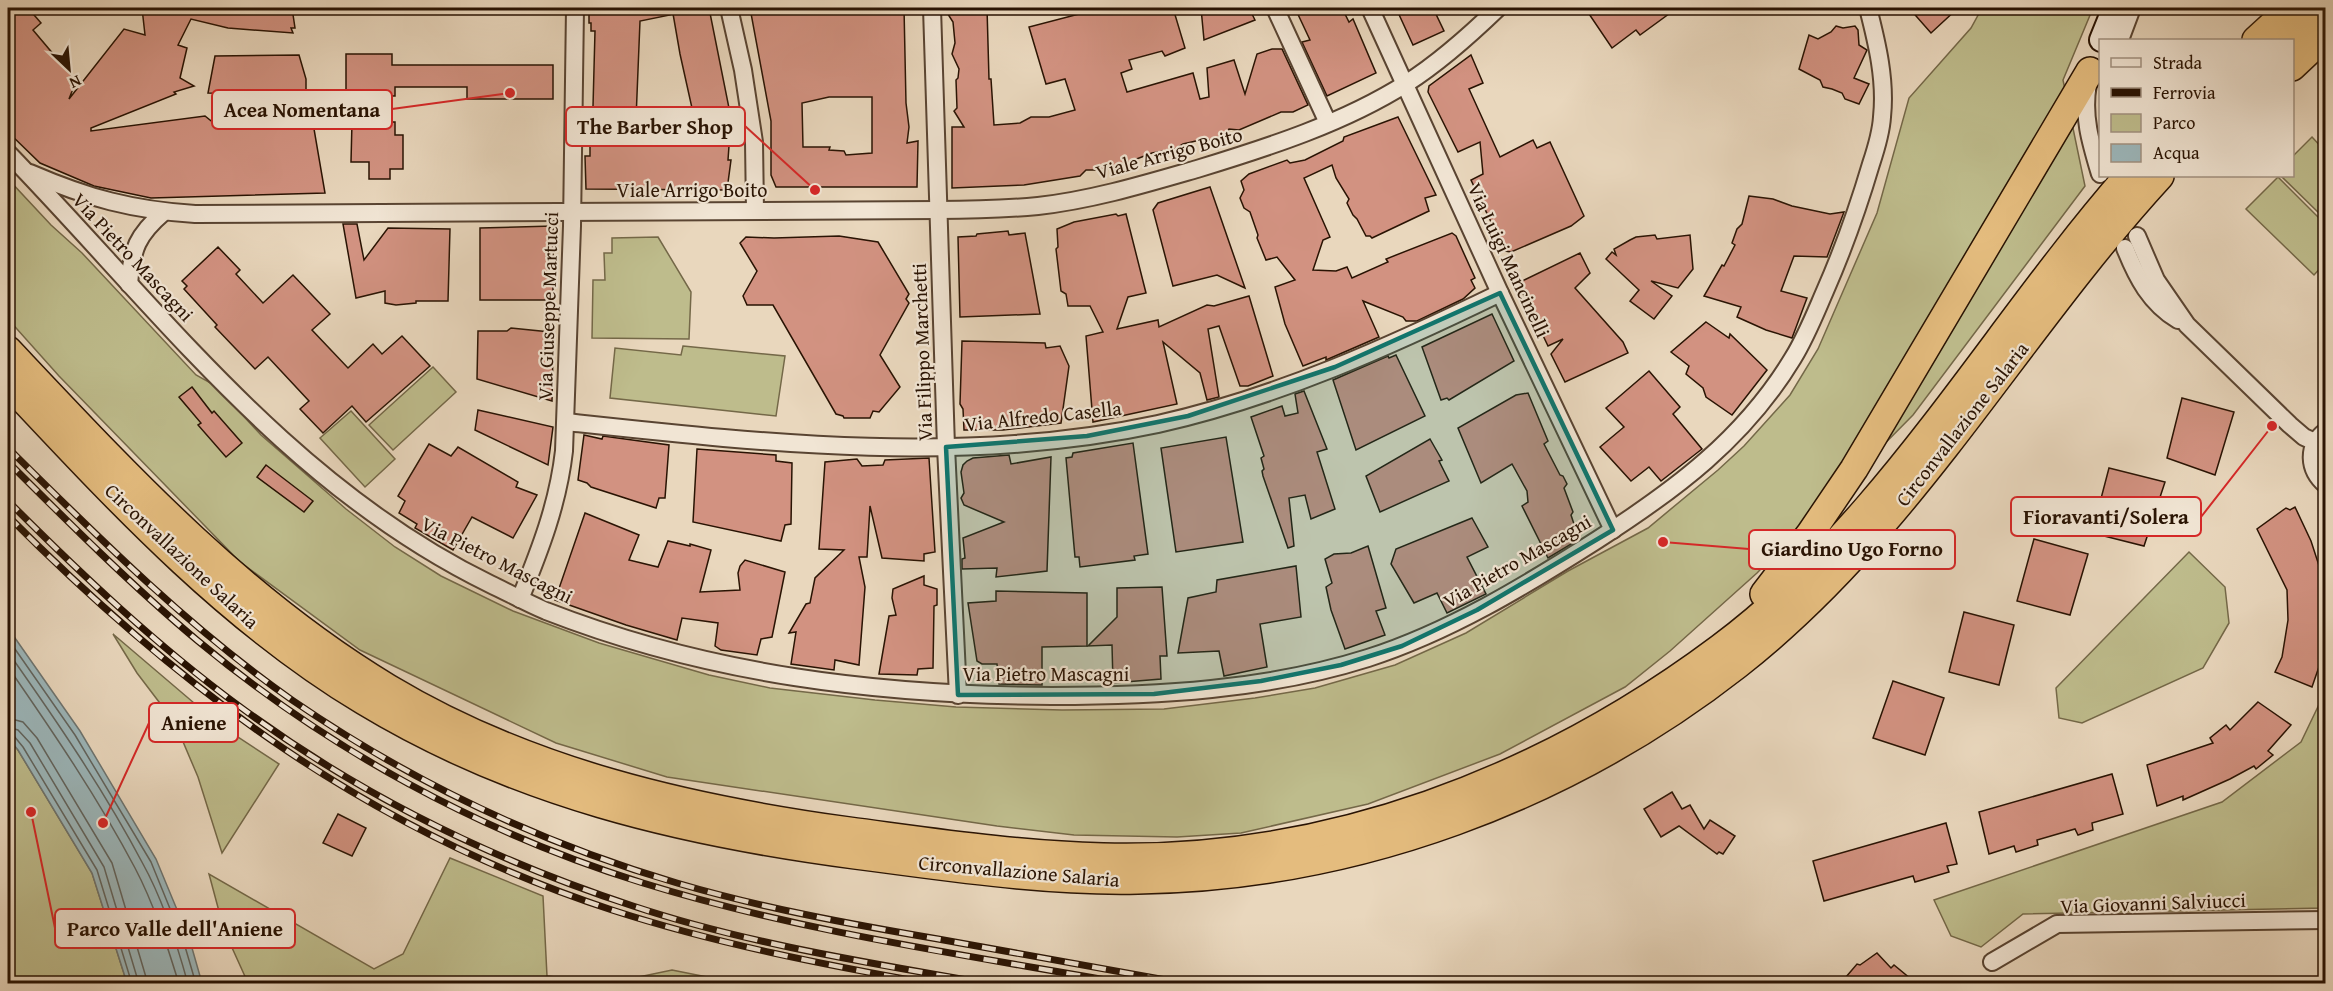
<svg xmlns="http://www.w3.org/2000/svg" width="2333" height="991" viewBox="0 0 2333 991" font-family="'Gentium Book Plus',serif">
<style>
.green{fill:#bebc8c;stroke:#746848;stroke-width:1.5}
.water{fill:#9cb7bb;stroke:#6e7571;stroke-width:1.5}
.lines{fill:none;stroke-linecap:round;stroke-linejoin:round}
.shore{stroke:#62655f;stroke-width:1.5}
.building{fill:#d29281;stroke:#291303;stroke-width:1.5;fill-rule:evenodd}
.minor-casing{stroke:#594432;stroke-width:20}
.secondary-casing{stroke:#291303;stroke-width:26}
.trunk-casing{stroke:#291303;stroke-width:30}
.minor{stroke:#f1e5d4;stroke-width:16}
.secondary{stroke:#f1e5d4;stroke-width:22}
.trunk{stroke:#e4bc7e;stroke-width:27}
.rail-casing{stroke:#291303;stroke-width:7}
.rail{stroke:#f1e5d4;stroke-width:4.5;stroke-dasharray:14;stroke-linecap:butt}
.marked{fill:#0f766e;fill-opacity:0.2;stroke:#0f766e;stroke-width:4.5;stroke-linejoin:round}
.labels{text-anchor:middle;stroke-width:4.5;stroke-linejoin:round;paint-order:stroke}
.street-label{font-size:20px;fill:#291303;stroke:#f1e5d4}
.leader{fill:none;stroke:#d62828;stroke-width:2}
.callout-dot{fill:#d62828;stroke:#f1e5d4;stroke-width:2}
.callout{fill:#f1e5d4;stroke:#d62828;stroke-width:2}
.callout-label{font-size:21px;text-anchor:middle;font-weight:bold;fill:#291303}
</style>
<rect width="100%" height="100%" fill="#e9d7bd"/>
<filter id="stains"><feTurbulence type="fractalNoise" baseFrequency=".00333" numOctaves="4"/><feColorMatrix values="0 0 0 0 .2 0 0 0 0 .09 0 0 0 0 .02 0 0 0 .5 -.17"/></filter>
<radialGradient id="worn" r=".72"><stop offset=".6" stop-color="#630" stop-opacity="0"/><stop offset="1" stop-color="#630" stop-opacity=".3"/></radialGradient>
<g class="green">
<path d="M1982 8H2093L2063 80 2085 186 1913 415 1757 573 1670 651 1625 687 1500 754 1368 804 1241 833 1177 837 1074 835 997 826 667 777 556 743 360 650 240 562 59 376 8 319V179L51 225 82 253 196 375 216 386 261 435 346 509 395 547 441 576 513 611 599 643 709 675 770 688 875 700 956 707 1062 710 1164 709 1255 698 1315 688 1395 665 1466 633 1568 571 1648 528 1718 470 1744 446 1790 395 1818 349 1877 213 1909 98 1971 28Z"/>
<path d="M2312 137 2325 151V219L2281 176H2292L2293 156Z"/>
<path d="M2278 177 2325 224V263L2314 275 2246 209Z"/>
<path d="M658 237 691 292 689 339 592 338 593 280H605L604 253H612V238Z"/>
<path d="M683 346 785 356 776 416 610 398 615 348 681 355Z"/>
<path d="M433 367 456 392 393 450 369 425Z"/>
<path d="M351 411 395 459 365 487 320 438Z"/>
<path d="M2189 552 2225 587 2229 623 2203 668 2082 723 2059 718 2056 688Z"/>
<path d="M113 634 221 726 279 764 222 853 198 777 175 723 137 673Z"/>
<path d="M2325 692V908L2023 914 1981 947 1951 936 1934 900 2222 802 2301 742Z"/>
<path d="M8 738 18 750 92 873 127 983H8Z"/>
<path d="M450 858 543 896 547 976 607 983H248L224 930 209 874 374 969 403 954Z"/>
<path d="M672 970 732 982 610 983Z"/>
</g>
<path class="water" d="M8 628 80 731 156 859 190 941 202 983H127L92 873 18 750 8 738Z"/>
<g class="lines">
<g class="shore">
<path d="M8 639 75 735 151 862 184 943 196 984"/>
<path d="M8 652C56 720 104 790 143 864 163 900 177 944 188 984"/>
<path d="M8 667C53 732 98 798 135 868 154 904 167 945 179 984"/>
<path d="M8 718 23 722 37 738 112 863 148 984"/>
<path d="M8 727 18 730 30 743 104 867 139 984"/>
<path d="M8 735 14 736 23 747 97 870 132 984"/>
</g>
</g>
<g class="building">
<path d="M8 8H28L41 23 33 30 76 81 69 99 124 29 145 35 142 8H292L295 28H291L293 33 228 28 191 19 178 45 187 48 180 78 194 86 174 92 176 94 91 128V131L205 116 215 124 266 126V123H313L325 193 151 198 94 186 40 163 8 132Z"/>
<path d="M589 8H670V15L640 21 635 144 696 142V126L680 54 672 8H709L731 118 728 160H731L727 190 586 189 585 156H590V144H592L595 31H591V23H589Z"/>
<path d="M750 8H904L906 103 909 127 907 143 918 141 917 187H776L771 175V121ZM829 97H872V153L846 155 844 151 829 150 830 147H803L802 103Z"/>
<path d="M944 8H987L989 79H991L994 125 1020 123 1031 117H1049L1075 110 1065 79 1046 84 1029 27 1102 8H1173L1185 48 1165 56 1162 51 1129 60 1132 69 1121 73 1127 92 1193 73 1200 99 1209 97 1207 68 1234 60 1245 94 1257 54 1272 49H1282L1308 105 1293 112H1281L1239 130 1229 129 1226 135 1204 142 1200 140 1183 144 1175 149 1152 153 1116 167 1099 170H1086L1080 176 1024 185 952 188V127H964L954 111 957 108 956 80 958 78 959 69 952 54 955 43 953 22Z"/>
<path d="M1201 8H1249L1255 20 1204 40Z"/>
<path d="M1295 8H1342L1349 22 1353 19 1376 73 1327 96 1302 42 1310 40Z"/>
<path d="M1396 8H1433L1444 31 1413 45Z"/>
<path d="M1585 8H1677L1640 35 1636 30 1612 48Z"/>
<path d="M1909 8H1958L1931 33Z"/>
<path d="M1836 26 1843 28 1855 26 1858 30 1859 45 1867 50 1854 78 1869 84 1859 104 1845 99 1842 93 1832 89 1823 87 1820 80 1799 69 1809 35 1818 39 1831 32Z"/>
<path d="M346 54H392V65H553V99H467V87H395V96L346 95Z"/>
<path d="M299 55 306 79V95L208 93 215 56Z"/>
<path d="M1471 55 1483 83 1469 89 1500 157 1533 140 1537 148 1550 142 1584 216 1571 226 1511 252 1505 251 1471 180 1483 174 1480 142 1458 152 1428 92 1429 86Z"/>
<path d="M1398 117 1436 195 1425 198 1429 211 1372 238 1370 236H1366L1357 219 1353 215 1347 203 1349 199 1336 178 1332 165 1304 178 1330 237 1323 240 1313 270 1336 271 1347 267 1352 278 1388 262 1386 259 1452 233 1456 236 1475 278 1471 280 1475 288 1463 299 1417 321H1406L1403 317 1363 301 1379 337 1326 360V357L1303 366 1285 324 1275 287 1295 280 1277 257 1266 260 1257 238 1258 235 1250 212 1244 208 1240 198 1244 190 1241 181 1249 174 1287 160 1290 163 1305 160 1343 141 1344 137Z"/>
<path d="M352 122H395V135H403V169H390V179H369V162H351Z"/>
<path d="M1210 187 1245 288 1217 275 1173 286 1153 210 1158 203Z"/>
<path d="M1749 196 1773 199 1792 206 1830 214 1844 212 1827 257 1794 256 1781 291 1807 298 1792 338 1766 330 1737 317 1741 307 1704 296 1722 265 1724 266 1735 245 1732 243 1737 229 1742 224Z"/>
<path d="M1116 214 1118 216 1126 214 1146 293 1128 297 1117 329 1158 320 1159 327 1207 305 1214 306 1249 296 1273 376 1248 386H1240L1219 326 1208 329 1219 397 1207 400 1200 373 1163 342 1177 404 1093 422 1086 336 1103 332 1090 306H1068L1066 294 1061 291 1056 249 1058 247 1057 229 1074 222Z"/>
<path d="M343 224H357L364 260 388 228 450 229 448 301H416V303L396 305 385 303V291L356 298Z"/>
<path d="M553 226V300H480V228Z"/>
<path d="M1008 231 1009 235 1025 233 1040 314 960 317 958 237 976 236 977 234Z"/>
<path d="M1655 235 1657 239 1690 235 1693 269 1678 288 1651 281 1672 296 1654 319 1630 301 1639 290 1606 259 1612 252 1616 255 1614 249 1630 240 1636 237Z"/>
<path d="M839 236 878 242 909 294 906 299 909 303 880 355 900 387 879 412 873 411 870 418H844L843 416 836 414 773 305H747L743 296 757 271 740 243 746 237 774 238Z"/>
<path d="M218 247 240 270 236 274 263 303 293 275 330 314 312 330 348 368 373 344 382 354 402 336 430 366 366 422 352 406 323 433 300 409 309 401 268 357 255 369 215 327 217 325 184 289 187 286 182 281Z"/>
<path d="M1580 253 1590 273 1575 288 1623 342 1628 353 1565 382 1551 354 1563 339 1548 346 1518 283Z"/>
<path d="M1492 314 1514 361 1449 400 1447 398 1441 400 1422 347Z"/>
<path d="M1706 322 1729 338 1730 334 1767 370 1732 415 1706 397 1703 388 1686 374 1689 366 1671 352Z"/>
<path d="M511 328 550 332 553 349 552 401 477 379 478 331H507Z"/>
<path d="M962 341 1045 343 1046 348 1060 346 1069 366 1061 423 1003 430H964L963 409 960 404Z"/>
<path d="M1396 355 1425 416 1356 450 1333 380 1388 356 1389 358Z"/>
<path d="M1649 371 1680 407 1673 414 1702 449 1661 481 1649 467 1631 481 1600 447 1624 427 1606 408Z"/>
<path d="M192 387 212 413 214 411 242 443 226 457 198 425 201 423 179 397Z"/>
<path d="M1304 391 1327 449 1317 452 1335 509 1311 519 1305 495 1289 498 1294 546 1288 548 1263 476 1262 471 1264 469 1261 458 1264 456 1251 417 1282 406 1285 416 1298 413 1295 394Z"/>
<path d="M1528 393 1548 441 1544 444 1560 475 1563 476 1567 484 1564 488 1573 512 1571 515 1575 527 1572 530 1578 540 1548 558 1522 506 1528 502 1527 491 1512 464 1481 483 1458 428 1516 395Z"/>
<path d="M2182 398 2234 412 2215 475 2167 458Z"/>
<path d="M478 410 553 427 548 465 475 430Z"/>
<path d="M584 435 602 439 603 436 669 445 665 498H659L656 508 591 487 587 483 578 480Z"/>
<path d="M1226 437 1243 542 1176 552 1161 448Z"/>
<path d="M1430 439 1442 460 1439 461 1449 481 1380 512 1366 476Z"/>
<path d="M1133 443 1148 554 1134 556 1135 560 1080 567 1079 557H1075L1066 458 1072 457 1073 453Z"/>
<path d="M429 444 451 456 458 447 518 482 516 487 537 495 513 538 472 517 453 550 415 528 417 524 399 513 405 501 398 496Z"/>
<path d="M697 449 776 455V461L792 463 791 524 785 525 781 541 693 522Z"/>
<path d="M1009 455 1011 464 1051 457 1047 571 996 577 997 568 962 569V559L965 558 963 538 1004 522 964 505 961 498 964 493 961 472 963 465 967 461 973 458Z"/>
<path d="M929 458 935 552 924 554V561L882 558 870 506 867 557H859L865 587 859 665 835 660 834 670 791 664 796 632 789 633 806 604 810 603 815 578 844 550 819 549 825 462 857 459 862 466 883 465 885 460Z"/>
<path d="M266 465 313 501 304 512 257 477Z"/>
<path d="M2109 468 2165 482 2144 546 2092 533Z"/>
<path d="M2295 507 2311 541 2325 584V658H2322L2312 687 2275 672 2282 657 2288 620 2287 590 2257 529 2286 508 2290 510Z"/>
<path d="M585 513 639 535 629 560 658 567 668 541 690 546V544L711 550 700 592 740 590 738 573 740 566 745 560 785 572 772 637 761 639 757 655 721 650 715 646 718 623 682 618 677 640 626 625 555 600Z"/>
<path d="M1472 518 1488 547 1467 557 1486 594 1447 613 1437 593 1414 603 1391 564 1396 549Z"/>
<path d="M2034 539 2088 554 2070 615 2017 601Z"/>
<path d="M1368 546 1386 608 1376 611 1385 635 1345 649 1331 610 1326 587 1332 583 1325 559 1334 554 1351 553Z"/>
<path d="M1296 566 1301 617 1260 624 1267 667 1224 676 1219 651 1178 653 1188 598 1216 592 1217 580Z"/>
<path d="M924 576V585L937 589V605L934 606 933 668 918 669 917 675 879 674 889 616 896 615 892 598 893 589Z"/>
<path d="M1162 587 1167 656H1160L1161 679 1113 683 1112 645 1088 646 1117 617V588Z"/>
<path d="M996 591 1087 593V646L1042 647V685L999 684 997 664H982L977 661 968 603 996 601Z"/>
<path d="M1964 612 2014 625 1999 685 1949 672Z"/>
<path d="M1893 681 1944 698 1925 755 1873 738Z"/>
<path d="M2258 702 2291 725 2268 751 2273 755 2256 769 2254 766 2230 779 2183 800V796L2157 806 2147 765 2213 743 2210 738 2226 725 2230 730Z"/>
<path d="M2112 774 2123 814 2092 823 2093 830 2078 835 2075 829 2037 840 2038 845 2016 852 2014 846 1989 854 1979 812Z"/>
<path d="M1672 792 1682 809 1690 805 1704 829 1710 820 1735 836 1723 854 1719 852 1717 854 1679 826 1661 837 1644 809Z"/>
<path d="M338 814 366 828 352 856 323 843Z"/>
<path d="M1946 823 1957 864 1947 866 1949 872 1915 882 1913 876 1824 901 1813 861Z"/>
<path d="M1877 953 1891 968 1894 965 1917 984H1854L1846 977 1857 964 1860 965Z"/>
</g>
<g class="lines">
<g class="minor-casing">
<g id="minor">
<path d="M729 8 743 70 754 142 755 211"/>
<path d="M932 8 946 447 958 695"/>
<path d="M1275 8 1328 123"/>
<path d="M1370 8 1500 293 1613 530"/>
<path d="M2120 40 2132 8"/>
<path d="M2088 84C2082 115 2091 144 2100 174"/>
<path d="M8 153C160 310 289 486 490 584 509 593 527 603 546 611 710 675 877 695 1052 696 1157 696 1267 690 1368 658 1449 632 1525 586 1597 540 1675 490 1744 439 1793 358 1806 337 1815 314 1825 291 1843 250 1858 208 1871 164 1876 149 1881 133 1882 117 1886 80 1877 43 1868 8"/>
<path d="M30 173C88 198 132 210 195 214L938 210C971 210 1005 209 1038 206 1092 200 1145 184 1197 169 1269 147 1344 123 1407 83 1440 62 1470 35 1498 8"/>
<path d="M2137 236 2156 280 2187 325 2290 425 2304 437 2315 442"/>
<path d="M2125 248C2137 278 2150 303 2178 320"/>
<path d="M129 284C132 249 137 235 164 212"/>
<path d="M566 422C762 443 963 466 1158 424 1278 397 1391 346 1500 293"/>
<path d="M2326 431C2306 446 2308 470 2326 485"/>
<path d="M520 599C540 550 558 504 564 451L572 226 575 8"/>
<path d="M1992 962 2057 924 2326 920"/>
</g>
</g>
<g class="secondary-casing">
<path id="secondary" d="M2101 40 2114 8"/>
</g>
<g class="trunk-casing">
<g id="trunk">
<path d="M2256 40 2291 8"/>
<path d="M2290 40 2325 8"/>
<path d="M2292 67 2326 35"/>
<path d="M8 350C125 474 240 599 388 688 528 772 688 809 849 831 933 842 1017 855 1103 857 1327 863 1542 781 1720 648 1886 525 1994 329 2128 176"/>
<path d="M8 383C117 499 226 618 364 701 516 793 680 832 855 855 949 867 1043 882 1138 880 1355 877 1567 798 1737 665 1910 530 2014 335 2160 176"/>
<path d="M1764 594 1810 534 1854 469 2090 71"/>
</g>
</g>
<use href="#minor" class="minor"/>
<use href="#secondary" class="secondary"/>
<use href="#trunk" class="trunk"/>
<g class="rail-casing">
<g id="rail">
<path d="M8 448C98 537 188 627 292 700 410 781 540 843 677 883 762 908 850 924 938 939 1021 954 1104 969 1188 984"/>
<path d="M8 462C69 523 131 585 198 641 328 749 481 833 643 883 801 932 966 955 1129 984"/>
<path d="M8 501C81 574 156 645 239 706 358 794 492 860 633 906 748 944 870 963 990 984"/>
<path d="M8 516C185 694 371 831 612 910 717 944 825 965 933 984"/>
</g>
</g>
<use href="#rail" class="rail"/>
</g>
<path class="marked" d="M1500 293 1613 530 1477 610 1402 646 1341 665 1261 681 1154 694 958 695 946 447 1087 436 1188 416 1335 367Z"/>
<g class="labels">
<g class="street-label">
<text transform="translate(1169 153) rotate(-15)" y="7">Viale Arrigo Boito</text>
<text x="692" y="197">Viale Arrigo Boito</text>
<text transform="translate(133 257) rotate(47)" y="7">Via Pietro Mascagni</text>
<text transform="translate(1509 260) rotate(65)" y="7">Via Luigi Mancinelli</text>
<text transform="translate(548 306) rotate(-88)" y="7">Via Giuseppe Martucci</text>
<text transform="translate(922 352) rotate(-92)" y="7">Via Filippo Marchetti</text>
<text transform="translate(1043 416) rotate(-6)" y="7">Via Alfredo Casella</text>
<text transform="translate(1962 424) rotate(-52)" y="7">Circonvallazione Salaria</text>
<text transform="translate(182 556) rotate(43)" y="7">Circonvallazione Salaria</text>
<text transform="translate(497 560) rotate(27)" y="7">Via Pietro Mascagni</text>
<text transform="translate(1517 561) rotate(-30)" y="7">Via Pietro Mascagni</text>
<text x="1046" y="681">Via Pietro Mascagni</text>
<text transform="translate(1019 871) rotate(5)" y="7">Circonvallazione Salaria</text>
<text transform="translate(2153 903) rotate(-2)" y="7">Via Giovanni Salviucci</text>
</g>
</g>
<path class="leader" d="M510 93L392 109M815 190L745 126M2272 426L2201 517M1663 542L1749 549M103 823L149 723M31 812L55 928"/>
<g class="callout-dot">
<circle cx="510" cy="93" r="6"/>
<circle cx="815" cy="190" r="6"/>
<circle cx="2272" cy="426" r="6"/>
<circle cx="1663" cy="542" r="6"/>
<circle cx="103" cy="823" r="6"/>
<circle cx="31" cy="812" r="6"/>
</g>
<g class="callout">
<rect x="212" y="90" width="180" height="39" rx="6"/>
<rect x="566" y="107" width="179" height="39" rx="6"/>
<rect x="2011" y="497" width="190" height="39" rx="6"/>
<rect x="1749" y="530" width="206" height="39" rx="6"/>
<rect x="149" y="703" width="89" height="39" rx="6"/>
<rect x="55" y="909" width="240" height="39" rx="6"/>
</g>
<g class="callout-label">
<text x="302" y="117">Acea Nomentana</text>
<text x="655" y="134">The Barber Shop</text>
<text x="2106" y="524">Fioravanti/Solera</text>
<text x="1852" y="556">Giardino Ugo Forno</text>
<text x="194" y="730">Aniene</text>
<text x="175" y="936">Parco Valle dell'Aniene</text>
</g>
<rect width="2333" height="991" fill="none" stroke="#e9d7bd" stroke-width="30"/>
<rect x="9" y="9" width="2315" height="973" fill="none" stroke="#291303" stroke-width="3"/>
<rect x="15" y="15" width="2303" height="961" fill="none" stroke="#291303" stroke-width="1.5"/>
<rect x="2099" y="39" width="195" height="138" fill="#f1e5d4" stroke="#a19180" stroke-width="1.5"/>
<rect x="2111" y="58" width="30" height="9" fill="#f1e5d4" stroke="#a19180" stroke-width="1.5"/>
<text x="2153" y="69" font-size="18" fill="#291303">Strada</text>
<rect x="2111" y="88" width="30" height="9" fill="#291303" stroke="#a19180" stroke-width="1.5"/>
<text x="2153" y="99" font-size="18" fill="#291303">Ferrovia</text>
<rect x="2111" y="114" width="30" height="18" fill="#bebc8c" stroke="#a19180" stroke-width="1.5"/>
<text x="2153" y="129" font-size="18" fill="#291303">Parco</text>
<rect x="2111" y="144" width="30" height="18" fill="#9cb7bb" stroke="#a19180" stroke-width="1.5"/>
<text x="2153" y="159" font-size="18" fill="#291303">Acqua</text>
<g transform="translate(69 69) rotate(154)" stroke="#f1e5d4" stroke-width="4.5" paint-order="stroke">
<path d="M0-4.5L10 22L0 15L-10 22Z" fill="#291303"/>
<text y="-9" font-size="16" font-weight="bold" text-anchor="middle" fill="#291303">N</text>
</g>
<rect width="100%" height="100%" filter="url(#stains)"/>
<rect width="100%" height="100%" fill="url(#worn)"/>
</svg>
